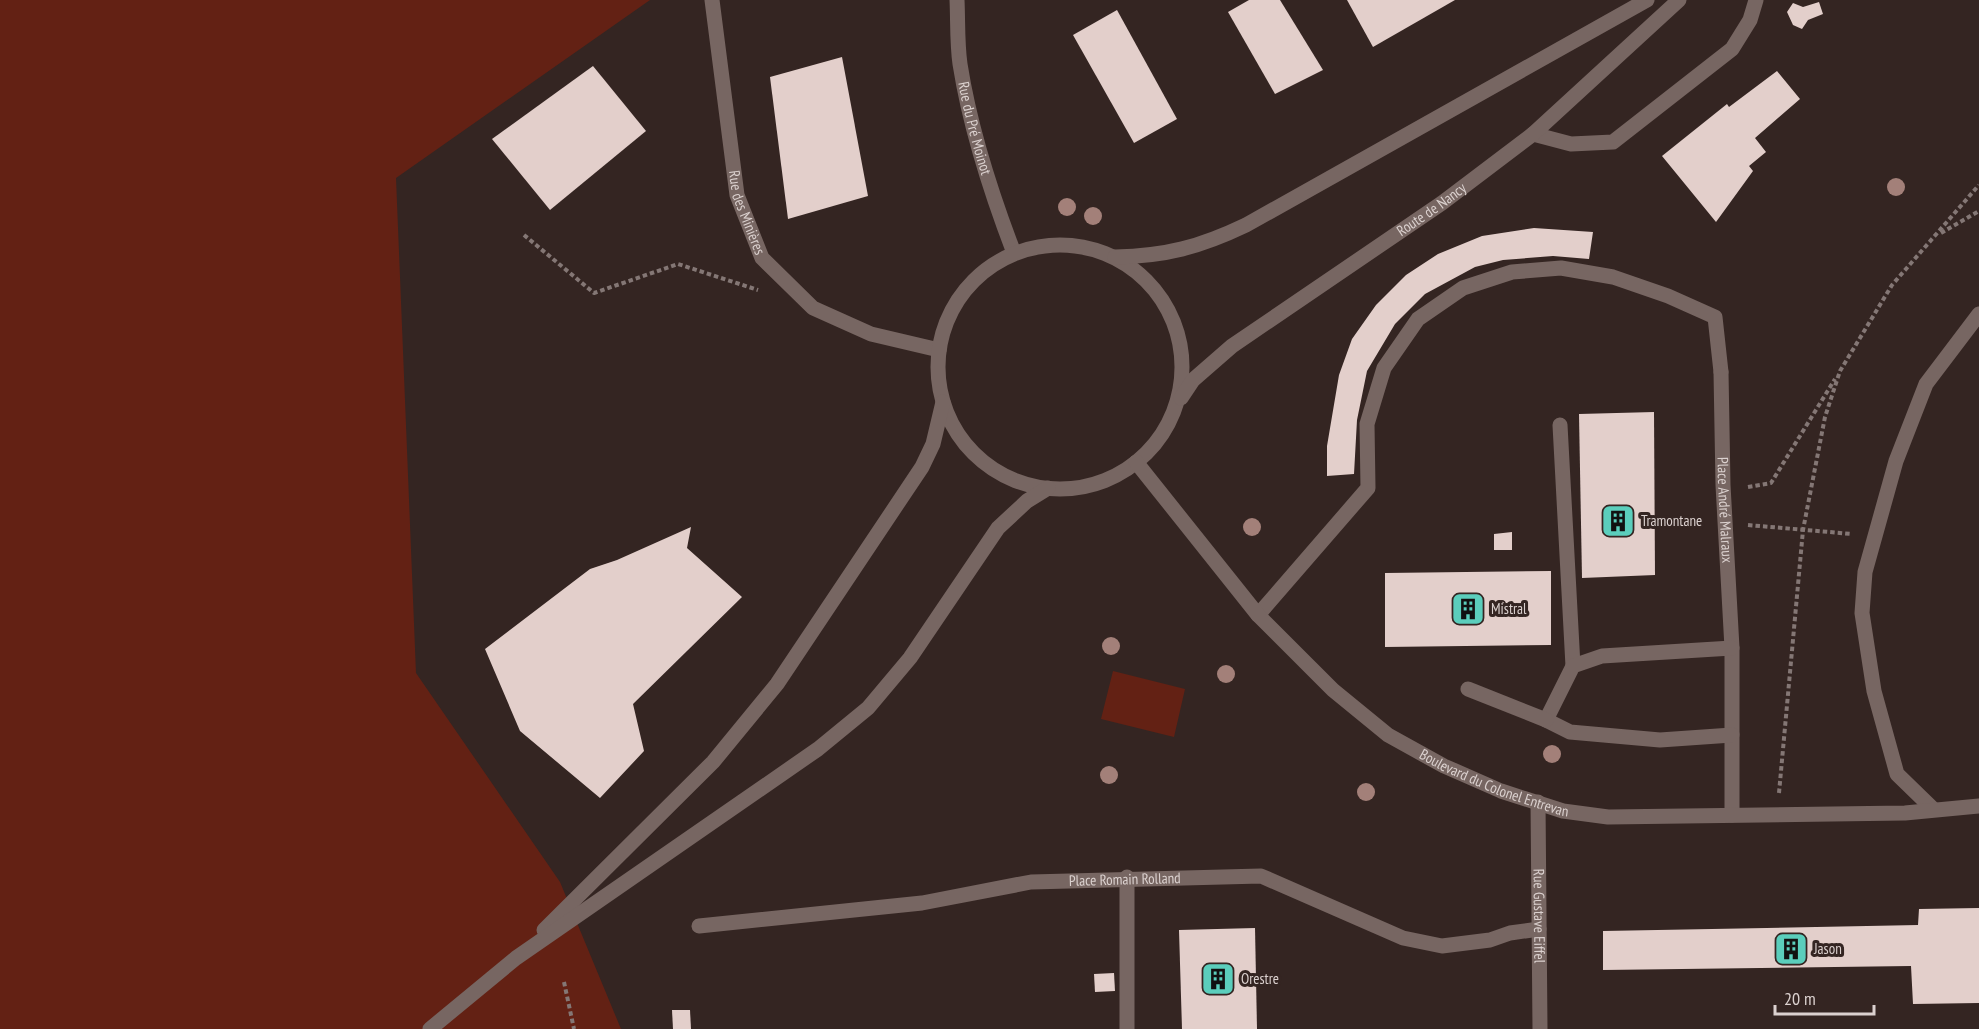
<svg xmlns="http://www.w3.org/2000/svg" width="1979" height="1029" viewBox="0 0 1979 1029" font-family="'PT Sans Narrow',sans-serif">
<style>
.green{fill:#632114}
.building{fill:#e3cfcb}
.lines{fill:none;stroke-linecap:round;stroke-linejoin:round}
.path{stroke:#847775;stroke-width:4;stroke-dasharray:4.5 3;stroke-linecap:butt}
.lane{stroke:#776662;stroke-width:15}
.street{stroke:#776662;stroke-width:15}
.secondary{stroke:#776662;stroke-width:15}
.tree{fill:#a38079}
.labels{text-anchor:middle;stroke-width:6;stroke-linejoin:round;paint-order:stroke}
.street-label{font-size:15px;fill:#dbd1cf;stroke:#342522}
.poi-label{font-size:15px;fill:#dbd1cf;stroke:#342522;text-anchor:start}
</style>
<rect width="100%" height="100%" fill="#342522"/>
<g class="green">
<path d="M0 0H650L396 178 416 673 560 882 621 1029H0Z"/>
<path d="M1113 671 1185 689 1174 737 1101 719Z"/>
</g>
<g class="building">
<path d="M1249 0H1280L1323 70 1275 94 1228 12Z"/>
<path d="M1347 0H1455L1373 47Z"/>
<path d="M1819 2 1823 14 1808 20 1802 29 1793 25 1787 12 1793 3 1803 7Z"/>
<path d="M1117 10 1177 119 1134 143 1073 35Z"/>
<path d="M842 57 868 196 788 219 770 77Z"/>
<path d="M593 66 646 131 550 210 492 139Z"/>
<path d="M1777 71 1800 99 1755 138 1766 152 1749 166 1753 171 1716 222 1662 156 1727 104 1729 107Z"/>
<path d="M1534 228 1593 232 1589 259 1553 256 1503 260 1475 267 1425 294 1395 324 1367 371 1357 420 1354 474 1327 476V446L1339 375 1352 339 1376 305 1406 275 1438 254 1482 236Z"/>
<path d="M1654 412 1655 575 1582 578 1579 414Z"/>
<path d="M691 527 687 548 742 597 633 704 644 751 600 798 520 731 485 649 590 569 617 560Z"/>
<path d="M1512 532V550H1494V534Z"/>
<path d="M1551 571V645L1385 647V573Z"/>
<path d="M1979 908V1003L1913 1004 1911 966 1603 970V931L1918 925 1919 909Z"/>
<path d="M1255 928 1257 1029H1182L1179 930Z"/>
<path d="M1114 973 1115 991 1095 992 1094 974Z"/>
<path d="M672 1010H690L691 1029H673Z"/>
</g>
<g class="lines">
<g class="path">
<path d="M1941 233 1979 211"/>
<path d="M524 235 594 293 678 264 758 290"/>
<path d="M1748 487 1771 483 1835 379"/>
<path d="M1748 525 1852 534"/>
<path d="M1779 793 1803 530 1825 417 1840 371 1892 285 1979 185"/>
<path d="M564 982 574 1029"/>
</g>
<g class="lane">
<path d="M1533 134 1571 144 1613 142 1732 49 1750 20 1756 0"/>
<path d="M1560 425 1573 666"/>
<path d="M1258 615 1368 488 1367 424 1384 368 1418 319 1463 288 1512 272 1561 268 1613 277 1668 296 1715 317 1721 372"/>
<path d="M1933 809 1897 774 1874 691 1862 613 1865 572 1896 461 1926 384 1979 314"/>
</g>
<g class="street">
<path id="s1" d="M712 0 737 195 762 258 813 308 871 334 939 350"/>
<path id="s2" d="M1721 372 1723 485 1732 648V815"/>
<path d="M1732 648 1602 656 1573 666 1546 720 1570 732 1660 740 1732 735"/>
<path d="M1468 689 1546 720"/>
<path id="s3" d="M1538 802 1540 1029"/>
<path id="s4" d="M699 926 922 903 1031 882 1261 876 1403 938 1442 946 1490 940 1510 933 1539 929"/>
<path d="M1127 1029V877"/>
</g>
<g class="secondary">
<path id="s5" d="M957 0C958 21 957 43 960 64 970 128 991 193 1014 253"/>
<circle cx="1060" cy="367" r="122"/>
<path d="M1115 257C1166 256 1200 247 1246 225L1647 0"/>
<path id="s6" d="M1181 398 1193 380 1232 346 1442 203 1533 134 1679 0"/>
<path id="s7" d="M1136 462 1258 615 1333 690 1388 735 1444 766 1501 791 1563 811 1608 817 1905 813 1979 806"/>
<path d="M544 930 713 762 777 684 922 467 933 444 943 402"/>
<path d="M430 1029 516 958 818 749 868 708 910 658 998 528 1027 501 1048 488"/>
</g>
</g>
<g class="tree">
<circle cx="1896" cy="187" r="9"/>
<circle cx="1067" cy="207" r="9"/>
<circle cx="1093" cy="216" r="9"/>
<circle cx="1252" cy="527" r="9"/>
<circle cx="1111" cy="646" r="9"/>
<circle cx="1226" cy="674" r="9"/>
<circle cx="1552" cy="754" r="9"/>
<circle cx="1109" cy="775" r="9"/>
<circle cx="1366" cy="792" r="9"/>
</g>
<defs>
<g id="building-square" transform="scale(1.725)"><rect x="-9" y="-9" width="18" height="18" rx="4" fill="#5bcebc" stroke="#342522"/><path d="M-4-6H4V6H1V3H-1V6H-4ZM-2.5-4.3h1.7v1.8h-1.7ZM.8-4.3h1.7v1.8H.8ZM-2.5-1h1.7V.8h-1.7ZM.8-1h1.7V.8H.8Z" fill="#111"/></g>
</defs>
<g fill-rule="evenodd">
<use href="#building-square" x="1618" y="521"/>
<use href="#building-square" x="1468" y="609"/>
<use href="#building-square" x="1791" y="949"/>
<use href="#building-square" x="1218" y="979"/>
</g>
<g class="labels">
<g class="street-label">
<text dy="5" stroke="none"><textPath href="#s5" startOffset="130">Rue du Pré Moinot</textPath></text>
<text dy="5" stroke="none"><textPath href="#s6" startOffset="315">Route de Nancy</textPath></text>
<text dy="5" stroke="none"><textPath href="#s1" startOffset="216">Rue des Minières</textPath></text>
<text dy="5" stroke="none"><textPath href="#s2" startOffset="138">Place André Malraux</textPath></text>
<text dy="5" stroke="none"><textPath href="#s7" startOffset="490">Boulevard du Colonel Entrevan</textPath></text>
<text dy="5" stroke="none"><textPath href="#s4" startOffset="429">Place Romain Rolland</textPath></text>
<text dy="5" stroke="none"><textPath href="#s3" startOffset="114">Rue Gustave Eiffel</textPath></text>
</g>
<g class="poi-label">
<text x="1641" y="526">Tramontane</text>
<text x="1491" y="614">Mistral</text>
<text x="1814" y="954">Jason</text>
<text x="1241" y="984">Orestre</text>
</g>
</g>
<path d="M1775 1005v9h99v-9" fill="none" stroke="#dbd1cf" stroke-width="3"/>
<text x="1784" y="1005" font-size="18" fill="#dbd1cf" stroke="#342522" stroke-width="4.5" paint-order="stroke">20 m</text>
</svg>
